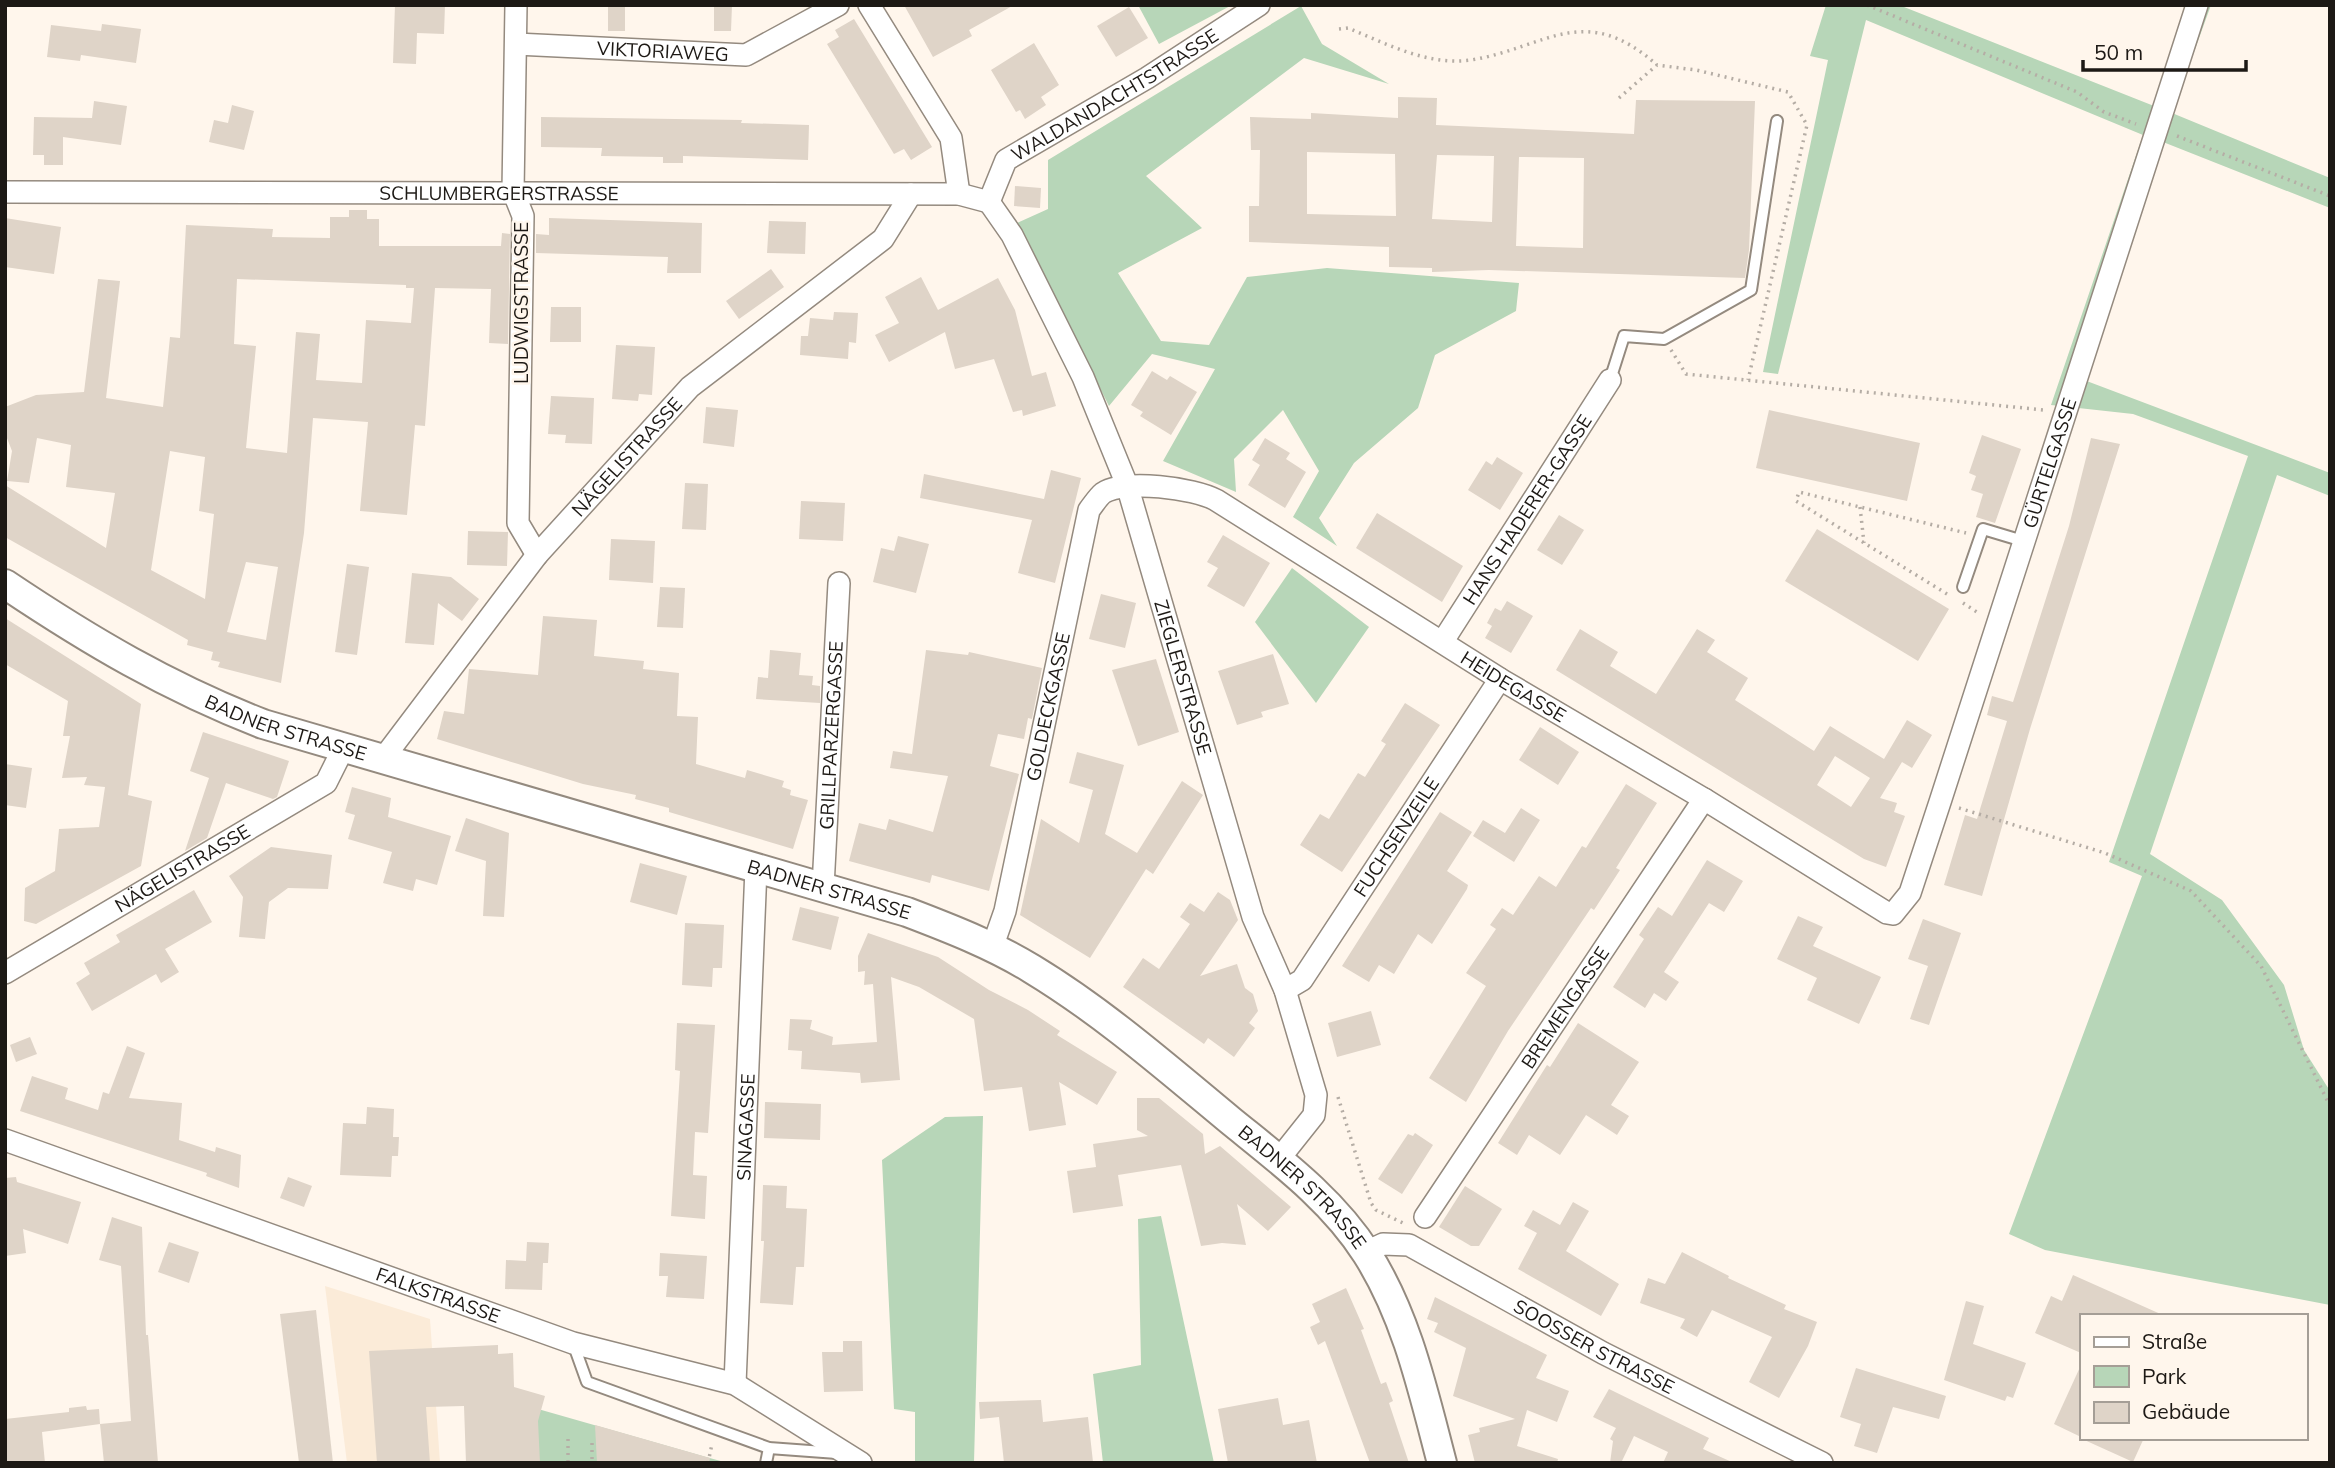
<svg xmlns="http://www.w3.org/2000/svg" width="2335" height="1468" viewBox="0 0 2335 1468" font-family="Mulish,sans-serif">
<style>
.built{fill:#fbebd8}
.green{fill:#b7d6b8}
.building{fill:#dfd4c8;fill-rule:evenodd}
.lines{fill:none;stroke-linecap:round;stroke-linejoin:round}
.lane-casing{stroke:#948a7f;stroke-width:14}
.street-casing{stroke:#948a7f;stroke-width:24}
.secondary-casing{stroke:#948a7f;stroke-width:32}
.path{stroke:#b5ada5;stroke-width:3.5;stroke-dasharray:2 5;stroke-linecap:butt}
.lane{stroke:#fff;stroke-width:10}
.street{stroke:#fff;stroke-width:21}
.secondary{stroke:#fff;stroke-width:28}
.labels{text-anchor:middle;stroke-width:5;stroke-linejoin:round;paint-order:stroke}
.street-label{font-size:19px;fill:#1d1915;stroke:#fff6ec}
</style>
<rect width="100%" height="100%" fill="#fff6ec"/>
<path class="built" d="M325 1286 430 1319 440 1463H347Z"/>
<g class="green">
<path d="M1138 5H1232L1159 44Z"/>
<path d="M1826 5H1899L2154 106 2190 5H2211L2172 113 2330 178V208L2163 142 2084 380 2330 473V496L2277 475 2150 854 2222 900 2284 985 2304 1050 2330 1091V1305L2045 1250 2009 1234 2142 876 2109 862 2248 456 2133 414 2051 405 2143 135 1866 20 1778 374 1763 372 1828 60 1810 56Z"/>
<path d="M1301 6 1322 44 1389 84 1304 58 1146 176 1202 228 1118 273 1161 341 1209 345 1247 277 1327 268 1519 283 1516 311 1435 355 1418 408 1354 463 1319 518 1337 546 1293 517 1319 471 1283 410 1234 459 1236 492 1163 461 1215 369 1152 354 1109 406 1017 223 1048 209V160Z"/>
<path d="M1292 568 1369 627 1316 703 1255 622Z"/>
<path d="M983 1116 974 1463H915V1412L894 1409 882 1160 945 1117Z"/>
<path d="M1161 1216 1214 1463H1103L1093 1374 1141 1365 1138 1219Z"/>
<path d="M524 1405 706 1457 728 1463H527Z"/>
</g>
<g class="building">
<path d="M395 5H445L444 34 417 33 416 64 393 63Z"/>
<rect x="608" y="5" width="17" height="26"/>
<path d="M714 5H732L731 31H714Z"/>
<path d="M904 5H1014L969 30 972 36 933 57Z"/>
<path d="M1129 7 1148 38 1116 57 1097 26Z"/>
<path d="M854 19 932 147 911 160 904 149 894 154 827 44 839 37 835 30Z"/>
<path d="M102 24 141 29 136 63 81 55 80 61 47 57 51 25 101 31Z"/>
<path d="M1034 43 1059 85 1041 97 1046 105 1025 119 1020 110 1016 112 991 70Z"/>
<path d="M1398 97 1437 98 1436 125 1634 134 1636 100 1755 101 1749 250 1745 278 1489 270 1432 272V268L1389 267V247L1249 242V206H1259L1260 150H1251L1250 117 1311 119V113L1398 118ZM1307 152 1395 154 1396 216 1307 214ZM1437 155 1494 156 1492 222 1432 219ZM1519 157 1584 158 1583 248 1516 246Z"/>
<path d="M94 101 127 106 121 145 63 137V165H44V155H33L34 117 92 118Z"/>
<path d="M232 105 254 111 244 150 209 142 214 120 228 123Z"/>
<path d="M541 117 742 120 741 123 809 125 808 160 683 156V163H663V157L601 156 602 148 541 147Z"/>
<path d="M1015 186 1041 188 1040 208 1014 206Z"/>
<path d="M349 210H367V219H379V246H501L502 233 510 234 508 344 489 343 491 289 435 288 425 426 415 425 407 515 360 511 368 422 313 418 304 533 281 683 218 667 220 662 211 660 213 652 187 645 188 640 5 537V485L106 548 115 493 66 487 71 445 37 438 29 483 7 481 12 451 5 433V407L36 395 84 392 98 279 120 281 106 398 163 407 170 337 180 338 186 225 273 229 272 237 330 238V217H349ZM237 279 406 285V288H414L411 323 366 320 362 383 316 380 320 334 296 332 287 453 246 448 256 346 234 344ZM170 451 205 457 199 511 214 514 205 599 151 570ZM246 562 278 567 266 640 227 632Z"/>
<path d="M5 218 61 227 54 274 5 267Z"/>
<path d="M549 218 702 223 701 273H667L668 257 536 253V234L549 235Z"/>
<path d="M769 221 806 222 805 254 767 253Z"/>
<path d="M771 269 784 287 739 319 726 301Z"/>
<path d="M921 277 938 310 998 278 1015 310 1032 376 1046 372 1056 406 1023 416 1022 410 1013 412 994 359 955 369 945 332 889 362 875 335 899 323 885 297Z"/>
<path d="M551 307H581V342H550Z"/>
<path d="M834 312 858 313 856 343 849 342 848 359 800 355 801 336H808L810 318 833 320Z"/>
<path d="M616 345 655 347 652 395 639 394 638 401 612 399Z"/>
<path d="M1152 371 1167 380 1170 376 1197 392 1171 435 1140 416 1143 412 1131 405Z"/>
<path d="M551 396 594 398 592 444 565 443 566 435 548 434Z"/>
<path d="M706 407 738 410 734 447 703 443Z"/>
<path d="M1769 410 1920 443 1907 501 1756 468Z"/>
<path d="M1982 435 2021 449 1995 523 1976 517 1983 494 1971 490 1976 476 1969 473Z"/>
<path d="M1265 438 1290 453 1286 459 1306 472 1285 508 1248 485 1260 465 1252 460Z"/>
<path d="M2091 438 2120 444 2030 729 1982 896 1944 885 1965 815 1977 819 2007 721 1987 715 1992 696 2013 702 2069 526Z"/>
<path d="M1497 457 1523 473 1500 510 1468 490 1486 461 1492 465Z"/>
<path d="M1051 470 1081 478 1055 583 1018 573 1032 520 920 498 924 474 1044 499Z"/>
<path d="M685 483 708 484 706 530 682 529Z"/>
<path d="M801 501 845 503 843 541 799 539Z"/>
<path d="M1377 513 1463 566 1442 602 1356 548Z"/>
<path d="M1559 515 1584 530 1562 565 1537 550Z"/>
<path d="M1817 529 1949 609 1918 661 1785 581Z"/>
<path d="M468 531 508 532 507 566 467 565Z"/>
<path d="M1223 535 1270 563 1244 607 1207 586 1218 568 1207 562Z"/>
<path d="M898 536 929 544 916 593 873 582 881 548 894 551Z"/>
<path d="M611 539 655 541 653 583 609 580Z"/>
<path d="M347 564 369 567 357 655 335 652Z"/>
<path d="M412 573 451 577 479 599 462 621 438 603 434 645 405 643Z"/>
<path d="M660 587 685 588 683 628 657 627Z"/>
<path d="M1101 594 1136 603 1125 648 1089 639Z"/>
<path d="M1507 601 1533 616 1511 653 1485 638 1492 626 1487 623 1495 608 1501 611Z"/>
<path d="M543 616 597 620 594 656 644 661 643 669 679 673 677 716 698 717 696 764 745 778 747 770 784 781 782 787 791 790 790 795 808 800 793 849 669 812V808L635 799 636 795 583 784 437 739 444 711 464 714 469 669 538 675Z"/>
<path d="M5 618 141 704 128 795 152 801 141 866 36 924 24 921 25 888 55 871 59 829 99 827 105 787 84 785 87 777 62 778 70 736H63L68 701 5 664Z"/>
<path d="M1580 629 1618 652 1610 666 1656 694 1697 629 1715 640 1707 652 1748 678 1735 700 1814 751 1830 726 1884 759 1907 720 1932 735 1912 768 1902 762 1880 798 1897 803 1894 812 1905 816 1886 867 1864 859 1556 670ZM1835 756 1870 778 1851 807 1817 785Z"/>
<path d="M770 650 801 653 799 675 813 676 812 685 820 686V703L756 699 758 677 768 678Z"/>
<path d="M926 650 968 655 969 652 1042 668 1032 719 1028 718 1024 739 998 734 990 766 1019 774 989 891 932 875 930 883 849 861 859 823 886 830 889 819 933 832 948 776 890 768 893 751 912 754Z"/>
<path d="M1273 654 1289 704 1261 712 1263 717 1237 725 1218 671Z"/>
<path d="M1156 659 1179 732 1138 746 1112 670Z"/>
<path d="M1405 703 1440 725 1342 872 1300 845 1320 814 1329 819 1358 773 1365 777 1386 744 1381 741Z"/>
<path d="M1540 727 1579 752 1558 785 1519 760Z"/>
<path d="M203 732 289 761 277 797 273 799 226 783 207 838 185 851 209 778 190 771Z"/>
<path d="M1077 752 1124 765 1105 834 1137 853 1182 781 1203 795 1153 874 1146 869 1090 958 1020 915 1041 819 1079 843 1093 790 1069 783Z"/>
<path d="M5 764 32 768 26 808 5 805Z"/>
<path d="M1626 784 1657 803 1616 868 1620 870 1594 910 1591 908 1508 1031 1466 1102 1429 1078 1486 986 1466 973 1496 929 1490 925 1502 908 1513 915 1539 876 1556 887 1582 846 1586 848Z"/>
<path d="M352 787 391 798 388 817 451 836 437 885 416 879 413 891 383 883 392 852 348 839 355 815 345 812Z"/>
<path d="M1521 808 1540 820 1514 862 1473 836 1483 820 1505 833Z"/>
<path d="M1440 812 1472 832 1447 871 1468 885 1467 889 1432 944 1418 934 1394 974 1379 965 1369 982 1342 966Z"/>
<path d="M466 818 509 833 504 917 483 916 486 861 455 851Z"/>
<path d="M271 847 332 855 328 889 288 888 269 902 265 939 239 937 243 897 229 876Z"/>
<path d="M1707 860 1743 881 1724 912 1709 903 1664 972 1679 982 1666 1001 1654 993 1645 1008 1613 987 1644 939 1639 935 1658 907 1672 916Z"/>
<path d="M640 863 687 876 677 915 630 902Z"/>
<path d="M194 890 212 922 165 949 179 972 161 983 156 974 92 1011 76 983 90 974 84 963 120 942 116 935Z"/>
<path d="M1218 892 1230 900 1238 920 1200 976 1237 964 1245 988 1253 994 1258 1011 1249 1023 1255 1028 1234 1057 1208 1038 1204 1044 1123 987 1143 958 1159 969 1190 924 1180 917 1190 903 1204 912Z"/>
<path d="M800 907 839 917 831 950 792 940Z"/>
<path d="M1798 916 1823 927 1813 946 1881 977 1859 1024 1807 1000 1817 978 1777 959Z"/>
<path d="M1923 919 1961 933 1929 1025 1910 1019 1928 966 1908 959Z"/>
<path d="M685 923 724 925 722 968H713L712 987 682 985Z"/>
<path d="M868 933 938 957 989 990 1028 1010 1060 1031 1057 1035 1117 1072 1097 1105 1059 1082 1066 1125 1029 1131 1022 1087 984 1091 974 1019 919 987 891 977 900 1080 861 1083 860 1073 801 1069 802 1051 788 1050 790 1019 812 1020 810 1029 833 1037 832 1045 877 1042 873 984 864 985 865 971 858 972V956Z"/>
<path d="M1371 1011 1381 1045 1337 1057 1328 1023Z"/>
<path d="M677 1023 715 1025 708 1133 695 1132 693 1175 707 1176 705 1219 671 1216 680 1071 675 1070Z"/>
<path d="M1578 1023 1639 1062 1611 1105 1629 1116 1617 1135 1586 1115 1560 1155 1529 1135 1517 1155 1498 1143 1547 1065 1550 1067Z"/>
<path d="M30 1037 37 1054 16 1062 10 1045Z"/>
<path d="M127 1046 145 1053 129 1098 182 1103 179 1140 215 1152 216 1147 241 1155 239 1188 206 1176 207 1173 20 1111 32 1076 68 1088 65 1099 98 1110 103 1092 109 1094Z"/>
<path d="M1137 1098H1159L1203 1134 1205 1154 1220 1146 1291 1207 1268 1231 1237 1204 1246 1245 1222 1243 1201 1246 1181 1165 1118 1175 1123 1206 1073 1213 1067 1171 1096 1167 1093 1144 1148 1136 1137 1130Z"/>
<path d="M765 1102 821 1104 820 1140 764 1138Z"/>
<path d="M367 1107 394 1109 393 1137H399L398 1156H392L391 1177 340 1175 343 1123 366 1124Z"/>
<path d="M1415 1133 1433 1145 1402 1194 1378 1179 1408 1134 1413 1136Z"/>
<path d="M16 1177 17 1182 81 1202 68 1244 23 1229 26 1253 5 1256V1178Z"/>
<path d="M288 1177 312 1186 304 1207 280 1198Z"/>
<path d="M763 1185 787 1186 786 1208 807 1209 804 1267H796L793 1305 760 1303 764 1241H761Z"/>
<path d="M1465 1186 1502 1209 1479 1246H1471L1439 1227Z"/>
<path d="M1573 1202 1589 1211 1566 1251 1619 1284 1601 1316 1518 1269 1537 1233 1524 1226 1533 1210 1560 1225Z"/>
<path d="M112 1217 142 1227 146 1335H148L158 1463H104L100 1424 42 1432 45 1463H5V1419L69 1412V1408L86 1406 87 1410 99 1409 100 1424 131 1421 121 1266 99 1260Z"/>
<path d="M169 1242 199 1252 189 1283 158 1272Z"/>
<path d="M527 1242 549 1243 548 1263H543L542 1290 505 1289 506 1260 526 1261Z"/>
<path d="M1682 1252 1729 1276 1728 1278 1786 1305 1784 1309 1817 1322 1808 1346 1779 1398 1749 1382 1772 1337 1712 1310 1697 1337 1680 1328 1685 1319 1640 1303 1648 1278 1665 1284Z"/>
<path d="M660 1253 707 1256 704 1299 666 1297 668 1276H659Z"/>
<path d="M2073 1275 2165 1316H2081V1353L2035 1333 2051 1296 2062 1301Z"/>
<path d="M1346 1288 1364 1329 1361 1330 1381 1384 1386 1382 1393 1401 1389 1403 1409 1463H1370L1325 1341 1318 1345 1310 1327 1320 1322 1312 1304Z"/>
<path d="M1435 1297 1547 1355 1536 1378 1569 1391 1557 1422 1527 1410 1517 1446 1558 1459 1557 1463H1475L1468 1435 1480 1432 1479 1428 1515 1419 1453 1396 1466 1348 1434 1332 1438 1323 1427 1319Z"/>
<path d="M1966 1301 1984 1306 1973 1344 2026 1363 2013 1398 2007 1396 2005 1401 1944 1380Z"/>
<path d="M316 1310 333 1463H299L280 1314Z"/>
<path d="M843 1341H862L863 1391 824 1392 822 1352H843Z"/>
<path d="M498 1345V1354L513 1353 514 1387 545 1396 538 1421 540 1463H466L464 1406 426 1407 430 1463H377L369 1351Z"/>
<path d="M2081 1365V1437L2054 1424Z"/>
<path d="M1856 1368 1946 1396 1939 1419 1893 1407 1877 1453 1854 1446 1861 1424 1840 1417Z"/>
<path d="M1609 1389 1709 1438 1703 1449 1734 1463H1663L1668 1452 1634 1436 1621 1463H1610L1613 1441 1610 1439 1616 1428 1593 1417Z"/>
<path d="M1278 1398 1283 1425 1309 1420 1317 1463H1228L1218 1409Z"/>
<path d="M1041 1400 1043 1422 1088 1417 1093 1462 1004 1463 999 1417 980 1419 979 1402Z"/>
<path d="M595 1425 710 1458 709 1463H597Z"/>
<path d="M2080 1438H2144L2133 1462Z"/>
</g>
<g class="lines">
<g class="lane-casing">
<g id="lane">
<path d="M1610 380 1624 336 1664 339 1751 290 1777 121"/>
<path d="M1963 587 1983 529 2023 541"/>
<path d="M573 1343 587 1382 769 1448 837 1453"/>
<path d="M766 1463 769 1448"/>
</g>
</g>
<g class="street-casing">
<g id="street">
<path d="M516 5 513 191 523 216 518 523 537 555"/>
<path d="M869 5 951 138 959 194"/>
<path id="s1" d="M516 44 746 55 838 5"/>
<path id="s2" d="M5 192 959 194 989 202"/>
<path id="s3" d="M989 202 1012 235 1083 377 1127 485 1253 917 1285 990 1316 1095 1314 1115 1279 1159"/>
<path id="s4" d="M989 202 1006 160 1147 78 1259 5"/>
<path id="s5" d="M1443 641 1610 380"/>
<path id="s6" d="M382 760 537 555 690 387 883 239 911 194"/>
<path id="s7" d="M823 887 839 583"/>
<path id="s8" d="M992 948 1005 911 1089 510C1093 505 1098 497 1103 493 1125 479 1194 488 1216 500L1500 679 1704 799 1887 913 1893 914 1910 893 1940 802 2197 5"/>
<path id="s9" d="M5 973 326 783 343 749"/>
<path id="s10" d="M1285 990 1302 980 1500 679"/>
<path id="s11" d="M5 1140 573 1343 735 1384 861 1463"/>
<path id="s12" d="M1425 1217 1704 799"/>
<path id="s13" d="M1366 1252 1383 1244 1409 1245 1603 1353 1822 1463"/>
<path id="s14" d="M735 1384 756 868"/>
</g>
</g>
<g class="secondary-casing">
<g id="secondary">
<path id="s15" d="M5 584C90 641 168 687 263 724L907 912C949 928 993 945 1032 969 1103 1012 1167 1068 1231 1121 1279 1160 1333 1200 1367 1254 1407 1317 1423 1391 1442 1463"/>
</g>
</g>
<g class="path">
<path d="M1867 5 2077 92 2104 112 2136 124"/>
<path d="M1339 29 1348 28C1387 44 1428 66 1471 60 1546 48 1584 0 1657 65"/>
<path d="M1619 98 1657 65 1696 70 1788 92 1807 125 1748 380"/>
<path d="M2177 136 2330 196"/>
<path d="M1671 350 1686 374 2044 410"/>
<path d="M1860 507 1864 543"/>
<path d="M1947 594 1796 501 1799 492 1966 533"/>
<path d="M1963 603 1980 614"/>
<path d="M1959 808 2105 853 2191 891 2261 966 2330 1106"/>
<path d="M1338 1097 1371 1203 1376 1210 1403 1223"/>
<path d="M568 1439V1463"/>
<path d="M592 1443V1463"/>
<path d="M708 1463 712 1444"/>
</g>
<use href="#lane" class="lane"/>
<use href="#street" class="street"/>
<use href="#secondary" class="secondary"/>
</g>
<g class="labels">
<g class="street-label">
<text dy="7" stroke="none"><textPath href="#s1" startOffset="147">VIKTORIAWEG</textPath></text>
<text dy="7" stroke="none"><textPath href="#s4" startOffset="172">WALDANDACHTSTRASSE</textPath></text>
<text dy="7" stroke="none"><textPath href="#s2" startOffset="494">SCHLUMBERGERSTRASSE</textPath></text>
<text transform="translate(521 303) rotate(-90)" y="7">LUDWIGSTRASSE</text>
<text dy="7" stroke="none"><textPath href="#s6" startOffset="390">NÄGELISTRASSE</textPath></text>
<text dy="7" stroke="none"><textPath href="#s8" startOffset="1860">GÜRTELGASSE</textPath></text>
<text dy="7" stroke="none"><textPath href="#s5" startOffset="156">HANS HADERER-GASSE</textPath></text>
<text dy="7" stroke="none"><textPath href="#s3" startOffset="516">ZIEGLERSTRASSE</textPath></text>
<text dy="7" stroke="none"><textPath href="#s8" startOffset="938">HEIDEGASSE</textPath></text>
<text dy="7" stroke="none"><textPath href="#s8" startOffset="248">GOLDECKGASSE</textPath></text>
<text dy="7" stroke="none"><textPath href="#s15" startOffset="317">BADNER STRASSE</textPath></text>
<text dy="7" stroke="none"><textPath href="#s7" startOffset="152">GRILLPARZERGASSE</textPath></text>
<text dy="7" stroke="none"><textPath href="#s10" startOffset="191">FUCHSENZEILE</textPath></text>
<text dy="7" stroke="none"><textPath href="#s9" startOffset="206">NÄGELISTRASSE</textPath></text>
<text dy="7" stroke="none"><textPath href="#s15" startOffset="884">BADNER STRASSE</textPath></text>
<text dy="7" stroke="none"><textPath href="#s12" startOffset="252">BREMENGASSE</textPath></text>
<text dy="7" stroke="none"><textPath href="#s14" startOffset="257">SINAGASSE</textPath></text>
<text dy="7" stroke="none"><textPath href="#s15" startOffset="1451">BADNER STRASSE</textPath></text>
<text dy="7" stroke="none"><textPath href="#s11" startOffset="460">FALKSTRASSE</textPath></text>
<text dy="7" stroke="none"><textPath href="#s13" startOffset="256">SOOSSER STRASSE</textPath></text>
</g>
</g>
<rect width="2335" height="1468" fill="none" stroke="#1d1915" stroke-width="14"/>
<rect x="2080" y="1314" width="228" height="126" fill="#fff6ec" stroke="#a59e96" stroke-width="2"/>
<rect x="2094" y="1337" width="35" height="10" fill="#ffffff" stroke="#a59e96" stroke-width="2"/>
<text x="2142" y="1349" font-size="21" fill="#1d1915">Straße</text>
<rect x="2094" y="1366" width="35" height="21" fill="#b7d6b8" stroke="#a59e96" stroke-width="2"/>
<text x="2142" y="1384" font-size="21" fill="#1d1915">Park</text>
<rect x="2094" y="1402" width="35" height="21" fill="#dfd4c8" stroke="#a59e96" stroke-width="2"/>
<text x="2142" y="1419" font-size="21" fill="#1d1915">Gebäude</text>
<path d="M2083 60v10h163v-10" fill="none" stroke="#1d1915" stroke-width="3.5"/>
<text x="2094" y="60" font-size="21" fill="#1d1915" stroke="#fff6ec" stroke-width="5" paint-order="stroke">50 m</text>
</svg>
